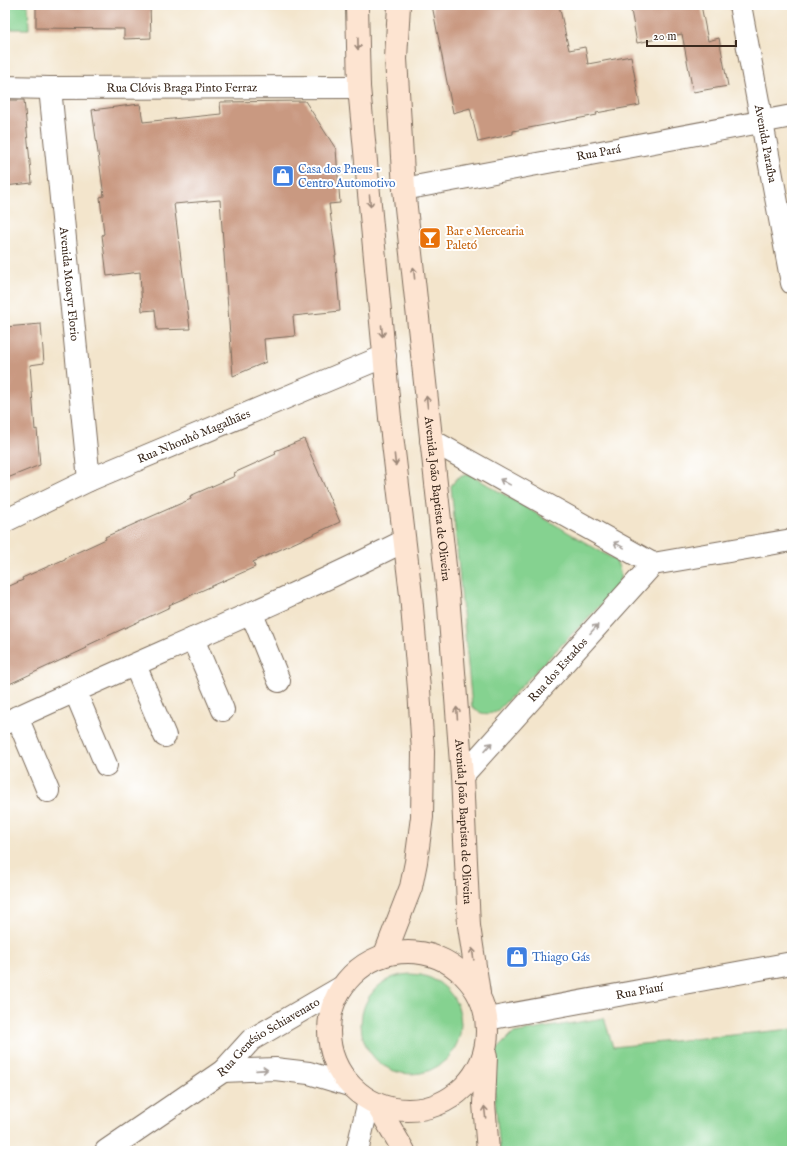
<svg xmlns="http://www.w3.org/2000/svg" width="797" height="1156" viewBox="0 0 797 1156" font-family="'IM FELL English',serif">
<style>
.green{fill:#85d290;stroke:#607e57}
.building{fill:#c99981}
.lines{fill:none;stroke-linecap:round;stroke-linejoin:round}
.street-casing{stroke:#7b6b5b;stroke-width:24}
.secondary-casing{stroke:#7b6b5b;stroke-width:24}
.street{stroke:#fff;stroke-width:22}
.secondary{stroke:#fde4d1;stroke-width:22}
.oneway{stroke:#9c8778}
.oneway2{stroke:#a79f9a}
.labels{text-anchor:middle;stroke-width:4;stroke-linejoin:round;paint-order:stroke}
.street-label{font-size:12px;fill:#3b2a1e;stroke:#fff}
.shop-label{font-size:12px;fill:#366cbe;stroke:#fff;text-anchor:start}
.food-label{font-size:12px;fill:#c56008;stroke:#fff;text-anchor:start}
</style>
<rect width="100%" height="100%" fill="#fff"/>
<filter id="ink" filterUnits="userSpaceOnUse"><feTurbulence type="fractalNoise" baseFrequency=".025" numOctaves="2"/><feDisplacementMap in="SourceGraphic" scale="8" xChannelSelector="R" yChannelSelector="G"/><feConvolveMatrix kernelMatrix="1 2 1 2 8 2 1 2 1" color-interpolation-filters="sRGB"/></filter>
<filter id="wash" filterUnits="userSpaceOnUse"><feTurbulence type="fractalNoise" baseFrequency=".012" numOctaves="4" result="noise"/><feDisplacementMap in="SourceGraphic" scale="16" xChannelSelector="R" yChannelSelector="G"/><feGaussianBlur stdDeviation="0.9" result="paint"/><feColorMatrix in="noise" values="0 0 0 0 0 0 0 0 0 0 0 0 0 0 0 0 0 1.4 0 .05"/><feComposite in="paint" operator="in"/></filter>
<g filter="url(#wash)">
<rect width="100%" height="100%" fill="#f3e5cc"/>
<g class="green">
<path d="M5 5H28L29 29H5Z"/>
<path d="M465 475H471L615 560C622 570 622 579 616 589L497 711C488 716 479 714 472 707L451 486 457 478Z"/>
<circle cx="411" cy="1024" r="50"/>
<path d="M604 1018 613 1047 792 1029V1151H500L494 1089 493 1053 513 1033Z"/>
</g>
<g id="blocks">
<g class="building">
<path d="M36 5H150L151 38 124 39V29L36 28Z"/>
<path d="M432 5H559L569 50 585 47 588 64 631 56 640 105 596 113 597 115 513 131V134L478 142 470 108 453 113Z"/>
<path d="M630 5H701L708 41 719 38 728 86 693 92 682 34 637 43Z"/>
<path d="M5 100H24L32 183 5 186Z"/>
<path d="M305 101 336 149 340 203 329 204 336 256H335L340 311 293 316 295 336 264 339 266 362 233 376 220 200 174 204 190 329 157 330 155 310 142 311 140 272 107 276 102 235 104 234 100 197 104 196 92 110 140 104 143 122 221 114 220 102Z"/>
<path d="M41 324 44 363 30 365 35 430 37 429 40 465 5 479V327Z"/>
<path d="M304 439 340 522 253 562 255 567 169 605 170 607 86 646 87 648 5 686V588L23 580 22 578 65 559V558L106 539 105 537 191 499 190 496 235 476 234 473 276 454 275 451Z"/>
</g>
</g>
</g>
<g filter="url(#ink)">
<use href="#blocks" fill-opacity="0" stroke="#7b6b5b" stroke-width="1"/>
<g class="lines">
<g class="street-casing">
<g id="street">
<path id="s1" d="M740 5 792 283"/>
<path id="s2" d="M5 87 50 88 359 87"/>
<path id="s3" d="M50 88 89 480"/>
<path id="s4" d="M404 189 792 116"/>
<path d="M431 440 653 564"/>
<path id="s5" d="M5 521 89 480 385 356"/>
<path d="M252 614 279 681"/>
<path d="M193 639 223 710"/>
<path d="M135 665 165 736"/>
<path d="M75 691 106 765"/>
<path d="M17 717 48 791"/>
<path d="M5 723C138 661 273 607 404 541"/>
<path id="s6" d="M462 776 653 564 792 540"/>
<path id="s7" d="M487 1019 792 963"/>
<path d="M223 1071 275 1069 309 1073 349 1085"/>
<path id="s8" d="M106 1151 223 1071 251 1040 342 987"/>
<path d="M357 1151 369 1101"/>
</g>
</g>
<g class="secondary-casing">
<g id="secondary">
<path d="M357 5 359 87 390 418 411 595 419 689 423 752 422 817 416 862 411 887 385 954"/>
<path id="s9" d="M399 5 396 59 404 189 448 594 462 776 469 926 479 993"/>
<circle cx="408" cy="1031" r="79"/>
<path d="M486 1057 484 1104 488 1151"/>
<path d="M377 1105 404 1151"/>
</g>
</g>
<use href="#street" class="street"/>
<use href="#secondary" class="secondary"/>
</g>
<defs><path id="oneway-shaft" d="M-6 0H5M1.5-3L5.5 0L1.5 3" fill="none" stroke-width="1.6" stroke-linecap="round" stroke-linejoin="round"/></defs>
<g class="oneway">
<use href="#oneway-shaft" transform="translate(358 44) rotate(89)"/>
<use href="#oneway-shaft" transform="translate(370 201) rotate(85)"/>
<use href="#oneway-shaft" transform="translate(414 273) rotate(-96)"/>
<use href="#oneway-shaft" transform="translate(382 331) rotate(85)"/>
<use href="#oneway-shaft" transform="translate(427 402) rotate(-96)"/>
<use href="#oneway-shaft" transform="translate(395 460) rotate(84)"/>
<use href="#oneway-shaft" transform="translate(457 713) rotate(-94)"/>
<use href="#oneway-shaft" transform="translate(473 954) rotate(-98)"/>
<use href="#oneway-shaft" transform="translate(485 1112) rotate(-96)"/>
</g>
<g class="oneway2">
<use href="#oneway-shaft" transform="translate(505 482) rotate(-151)"/>
<use href="#oneway-shaft" transform="translate(619 545) rotate(-151)"/>
<use href="#oneway-shaft" transform="translate(594 629) rotate(-48)"/>
<use href="#oneway-shaft" transform="translate(488 747) rotate(-48)"/>
<use href="#oneway-shaft" transform="translate(262 1070) rotate(-4)"/>
</g>
</g>
<defs>
<g id="shop-square" transform="scale(1.15)"><rect x="-9" y="-9" width="18" height="18" rx="4" fill="#3f7fe0" stroke="#fff"/><path d="M-5-2.5h2.3a2.7 3.5 0 0 1 5.4 0H5L5.5 6h-11ZM-1.5-2.5h3a1.5 2.3 0 0 0-3 0Z" fill="#fff"/></g>
<g id="bar-square" transform="scale(1.15)"><rect x="-9" y="-9" width="18" height="18" rx="4" fill="#e8710a" stroke="#fff"/><path d="M-6-5H6L.8 .8V4.5H3.5V6h-7V4.5H-.8V.8Z" fill="#fff"/></g>
</defs>
<g fill-rule="evenodd">
<use href="#shop-square" x="283" y="176"/>
<use href="#bar-square" x="430" y="238"/>
<use href="#shop-square" x="517" y="957"/>
</g>
<g class="labels">
<g class="street-label">
<text dy="4" stroke="none"><textPath href="#s2" startOffset="177">Rua Clóvis Braga Pinto Ferraz</textPath></text>
<text dy="4" stroke="none"><textPath href="#s1" startOffset="141">Avenida Paraíba</textPath></text>
<text dy="4" stroke="none"><textPath href="#s4" startOffset="198">Rua Pará</textPath></text>
<text dy="4" stroke="none"><textPath href="#s3" startOffset="197">Avenida Moacyr Florio</textPath></text>
<text dy="4" stroke="none"><textPath href="#s5" startOffset="207">Rua Nhonhô Magalhães</textPath></text>
<text dy="4" stroke="none"><textPath href="#s9" startOffset="496">Avenida João Baptista de Oliveira</textPath></text>
<text dy="4" stroke="none"><textPath href="#s6" startOffset="143">Rua dos Estados</textPath></text>
<text dy="4" stroke="none"><textPath href="#s9" startOffset="820">Avenida João Baptista de Oliveira</textPath></text>
<text dy="4" stroke="none"><textPath href="#s7" startOffset="155">Rua Piauí</textPath></text>
<text dy="4" stroke="none"><textPath href="#s8" startOffset="199">Rua Genésio Schiavenato</textPath></text>
</g>
<g class="shop-label">
<text x="298" y="173">Casa dos Pneus -<tspan x="298" dy="14">Centro Automotivo</tspan></text>
<text x="532" y="961">Thiago Gás</text>
</g>
<g class="food-label">
<text x="446" y="235">Bar e Mercearia<tspan x="446" dy="14">Paletó</tspan></text>
</g>
</g>
<rect width="797" height="1156" fill="none" stroke="#fff" stroke-width="20"/>
<path d="M647 40v6h89v-6" fill="none" stroke="#3b2a1e" stroke-width="2"/>
<text x="653" y="40" font-size="12" fill="#3b2a1e" stroke="#ffffff" stroke-width="3" paint-order="stroke">20 m</text>
</svg>
